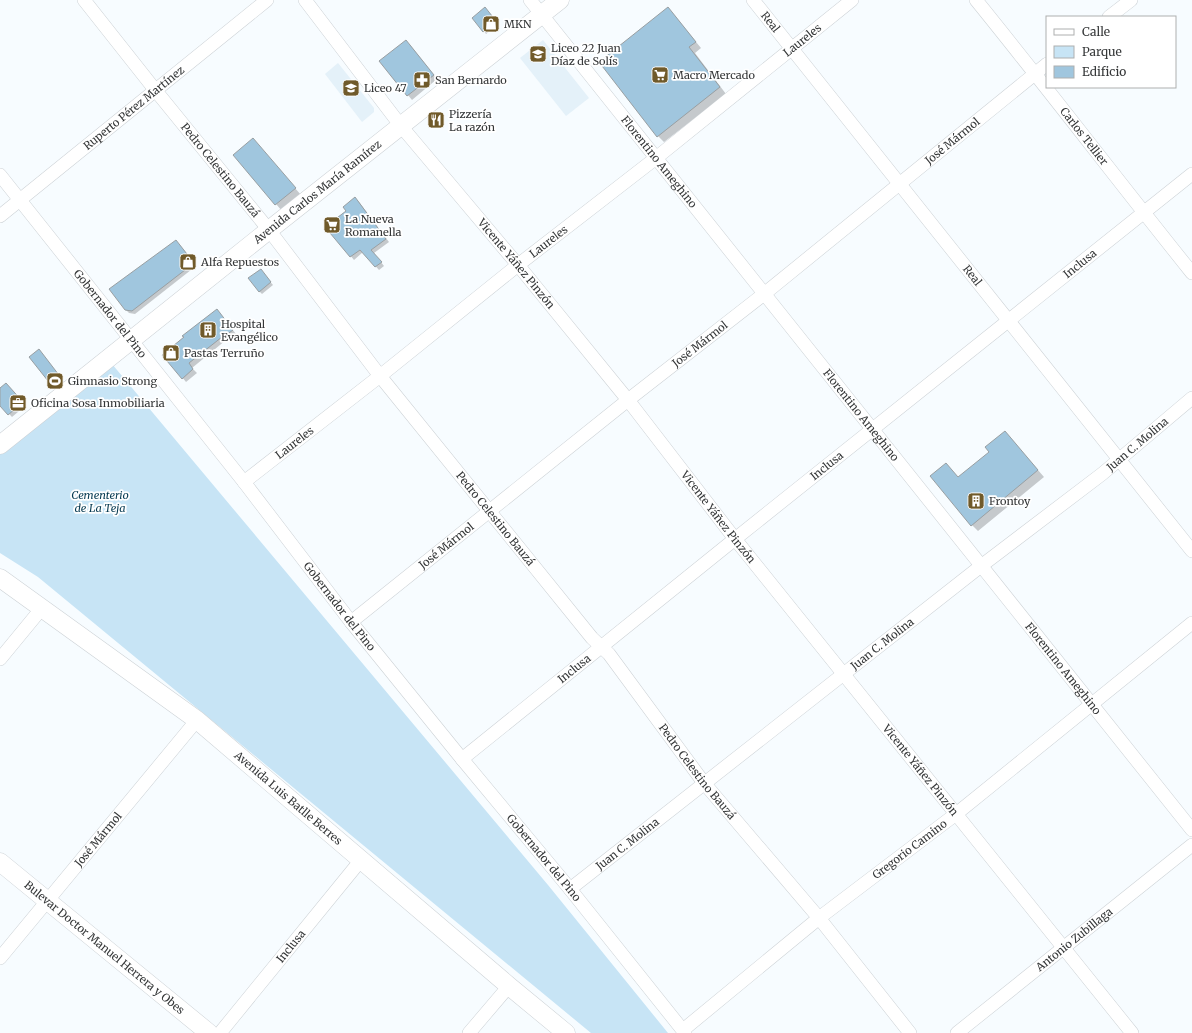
<svg xmlns="http://www.w3.org/2000/svg" width="1192" height="1033" viewBox="0 0 1192 1033" font-family="Merriweather,serif">
<style>
.built{fill:#e4f1f9}
.green{fill:#c7e4f5}
.shadow{fill:#0003}
.building{fill:#a0c6de;stroke:#999fa2}
.lines{fill:none;stroke-linecap:round;stroke-linejoin:round}
.street-casing{stroke:#cdd2d6;stroke-width:14}
.secondary-casing{stroke:#cdd2d6;stroke-width:19}
.street{stroke:#fff;stroke-width:13}
.secondary{stroke:#fff;stroke-width:18}
.labels{text-anchor:middle;stroke-width:3.5;stroke-linejoin:round;paint-order:stroke}
.street-label{font-size:11px;fill:#353738;stroke:#fff}
.poi-label{font-size:11px;fill:#353738;stroke:#fff;text-anchor:start}
.park-label{font-size:11px;font-style:italic;fill:#053951;stroke:#fff}
</style>
<rect width="100%" height="100%" fill="#f7fcff"/>
<g class="built">
<path d="M543 40 589 98 566 116 520 58Z"/>
<path d="M338 63 374 108V112L362 122 325 74Z"/>
</g>
<path class="green" d="M112 364 548 885 668 1033H591L38 577 0 553V454Z"/>
<g class="shadow">
<path d="M668 8 701 48 695 53 726 94 664 142 658 136Z"/>
<path d="M488 11 498 25 486 34 484 31Z"/>
<path d="M410 45 437 79 412 100 380 61Z"/>
<path d="M253 139 301 195 282 211 234 155Z"/>
<path d="M359 202 389 242 374 253 384 266 379 270 363 252 354 260 327 227Z"/>
<path d="M179 244 196 266 135 314 129 313 126 310Z"/>
<path d="M263 273 273 285 262 294 259 291Z"/>
<path d="M217 310 236 334 227 341 226 340 192 368 197 373 186 382 164 355Z"/>
<path d="M41 353 64 382 55 388 30 357Z"/>
<path d="M9 387 25 406 12 417 0 404V389Z"/>
<path d="M1005 432 1044 477 978 531 972 525 946 464 958 478 990 452Z"/>
</g>
<g class="building">
<path d="M485 7 496 21 483 32 472 18Z"/>
<path d="M668 7 696 42 689 47 720 87 657 137 599 62Z"/>
<path d="M406 40 434 75 407 96 379 61Z"/>
<path d="M253 138 296 188 275 205 233 155Z"/>
<path d="M355 197 386 239 371 250 382 262 375 267 360 250 350 257 325 227 346 211 343 207Z"/>
<path d="M176 240 194 263 132 311 125 310 109 289Z"/>
<path d="M261 269 271 282 259 292 248 278Z"/>
<path d="M217 309 233 330 222 338V337L189 363 193 369 182 379 162 355 184 337 182 336Z"/>
<path d="M39 349 62 379 52 386 29 357Z"/>
<path d="M6 383 23 402 8 415 0 406V388Z"/>
<path d="M1005 431 1038 470 971 526 930 476 946 463 958 477 989 452 985 447Z"/>
</g>
<g class="lines">
<g class="street-casing">
<g id="street">
<path id="s1" d="M84 0 156 91 269 230 380 376 592 638 609 654 704 783 819 918 910 1033"/>
<path id="s2" d="M305 0 401 126 518 265 628 400 735 539 1132 1033"/>
<path id="s3" d="M530 0 1192 830"/>
<path id="s4" d="M753 0 1192 551"/>
<path id="s5" d="M976 0C1049 90 1119 182 1192 273"/>
<path d="M1109 17 1131 0"/>
<path id="s6" d="M0 175 244 482 351 622 462 759 570 889 685 1033"/>
<path id="s7" d="M0 216 267 0"/>
<path id="s8" d="M244 482 380 376 518 265 656 158 852 0"/>
<path id="s9" d="M351 622 628 400 764 294 1047 64"/>
<path d="M0 659 42 608"/>
<path id="s10" d="M462 759 735 539 1192 174"/>
<path id="s11" d="M570 889 981 566 1102 474 1192 398"/>
<path id="s12" d="M0 958 197 720"/>
<path id="s13" d="M683 1030 819 918 956 814 1192 623"/>
<path id="s14" d="M220 1033 361 860"/>
<path d="M469 1033 509 986"/>
<path id="s15" d="M957 1033 1192 845"/>
</g>
</g>
<g class="secondary-casing">
<g id="secondary">
<path id="s16" d="M0 445 269 230 560 0"/>
<path id="s17" d="M0 578 197 720 509 986 566 1033"/>
<path id="s18" d="M0 862 209 1033"/>
</g>
</g>
<use href="#street" class="street"/>
<use href="#secondary" class="secondary"/>
</g>
<defs>
<g id="shop-square" transform="scale(0.9)"><rect x="-9" y="-9" width="18" height="18" rx="4" fill="#705a2a" stroke="#fff"/><path d="M-5-2.5h2.3a2.7 3.5 0 0 1 5.4 0H5L5.5 6h-11ZM-1.5-2.5h3a1.5 2.3 0 0 0-3 0Z" fill="#fff"/></g>
<g id="school-square" transform="scale(0.9)"><rect x="-9" y="-9" width="18" height="18" rx="4" fill="#705a2a" stroke="#fff"/><path d="M0-5L7-2L0 1L-7-2ZM-4 1L0 2.5L4 1V4Q0 6-4 4Z" fill="#fff"/></g>
<g id="supermarket-square" transform="scale(0.9)"><rect x="-9" y="-9" width="18" height="18" rx="4" fill="#705a2a" stroke="#fff"/><path d="M-6-5.5h2.5l.6 2H6L4.5 2H-2.5L-4.4-4H-6ZM-1.5 3.2a1.3 1.3 0 1 0 .1 0ZM3 3.2a1.3 1.3 0 1 0 .1 0Z" fill="#fff"/></g>
<g id="pharmacy-square" transform="scale(0.9)"><rect x="-9" y="-9" width="18" height="18" rx="4" fill="#705a2a" stroke="#fff"/><path d="M-2-6h4v4h4v4h-4v4h-4v-4h-4v-4h4Z" fill="#fff"/></g>
<g id="restaurant-square" transform="scale(0.9)"><rect x="-9" y="-9" width="18" height="18" rx="4" fill="#705a2a" stroke="#fff"/><path d="M-5-6h1v4h1v-4h1v4h1v-4h1v5L-1.5 .5V6h-2V.5L-5-1ZM5-6V6H3V1.5H1.5Q1.5-4 5-6Z" fill="#fff"/></g>
<g id="building-square" transform="scale(0.9)"><rect x="-9" y="-9" width="18" height="18" rx="4" fill="#705a2a" stroke="#fff"/><path d="M-4-6H4V6H1V3H-1V6H-4ZM-2.5-4.3h1.7v1.8h-1.7ZM.8-4.3h1.7v1.8H.8ZM-2.5-1h1.7V.8h-1.7ZM.8-1h1.7V.8H.8Z" fill="#fff"/></g>
<g id="stadium-square" transform="scale(0.9)"><rect x="-9" y="-9" width="18" height="18" rx="4" fill="#705a2a" stroke="#fff"/><path d="M0-5a6.5 5 0 1 0 0 10a6.5 5 0 1 0 0-10ZM-3.5-1.8h7v3.6h-7Z" fill="#fff"/></g>
<g id="office-square" transform="scale(0.9)"><rect x="-9" y="-9" width="18" height="18" rx="4" fill="#705a2a" stroke="#fff"/><path d="M-6-3h4V-5.5h4V-3h4V5H-6ZM-1-4.5V-3h2v-1.5ZM-6 0V1H6V0Z" fill="#fff"/></g>
</defs>
<g fill-rule="evenodd">
<use href="#shop-square" x="491" y="24"/>
<use href="#school-square" x="538" y="54"/>
<use href="#supermarket-square" x="660" y="75"/>
<use href="#pharmacy-square" x="422" y="80"/>
<use href="#school-square" x="351" y="88"/>
<use href="#restaurant-square" x="436" y="120"/>
<use href="#supermarket-square" x="332" y="225"/>
<use href="#shop-square" x="188" y="262"/>
<use href="#building-square" x="208" y="330"/>
<use href="#shop-square" x="171" y="353"/>
<use href="#stadium-square" x="55" y="381"/>
<use href="#office-square" x="18" y="403"/>
<use href="#building-square" x="976" y="501"/>
</g>
<g class="labels">
<g class="street-label">
<text dy="4" stroke="none"><textPath href="#s4" startOffset="28">Real</textPath></text>
<text dy="4" stroke="none"><textPath href="#s8" startOffset="712">Laureles</textPath></text>
<text dy="4" stroke="none"><textPath href="#s7" startOffset="172">Ruperto Pérez Martínez</textPath></text>
<text dy="4" stroke="none"><textPath href="#s5" startOffset="174">Carlos Tellier</textPath></text>
<text dy="4" stroke="none"><textPath href="#s9" startOffset="770">José Mármol</textPath></text>
<text dy="4" stroke="none"><textPath href="#s3" startOffset="207">Florentino Ameghino</textPath></text>
<text dy="4" stroke="none"><textPath href="#s1" startOffset="218">Pedro Celestino Bauzá</textPath></text>
<text dy="4" stroke="none"><textPath href="#s16" startOffset="406">Avenida Carlos María Ramírez</textPath></text>
<text dy="4" stroke="none"><textPath href="#s8" startOffset="388">Laureles</textPath></text>
<text dy="4" stroke="none"><textPath href="#s2" startOffset="338">Vicente Yáñez Pinzón</textPath></text>
<text dy="4" stroke="none"><textPath href="#s10" startOffset="792">Inclusa</textPath></text>
<text dy="4" stroke="none"><textPath href="#s4" startOffset="352">Real</textPath></text>
<text dy="4" stroke="none"><textPath href="#s6" startOffset="177">Gobernador del Pino</textPath></text>
<text dy="4" stroke="none"><textPath href="#s9" startOffset="446">José Mármol</textPath></text>
<text dy="4" stroke="none"><textPath href="#s3" startOffset="531">Florentino Ameghino</textPath></text>
<text dy="4" stroke="none"><textPath href="#s8" startOffset="64">Laureles</textPath></text>
<text dy="4" stroke="none"><textPath href="#s11" startOffset="721">Juan C. Molina</textPath></text>
<text dy="4" stroke="none"><textPath href="#s10" startOffset="468">Inclusa</textPath></text>
<text dy="4" stroke="none"><textPath href="#s2" startOffset="662">Vicente Yáñez Pinzón</textPath></text>
<text dy="4" stroke="none"><textPath href="#s1" startOffset="662">Pedro Celestino Bauzá</textPath></text>
<text dy="4" stroke="none"><textPath href="#s9" startOffset="122">José Mármol</textPath></text>
<text dy="4" stroke="none"><textPath href="#s6" startOffset="549">Gobernador del Pino</textPath></text>
<text dy="4" stroke="none"><textPath href="#s11" startOffset="397">Juan C. Molina</textPath></text>
<text dy="4" stroke="none"><textPath href="#s3" startOffset="855">Florentino Ameghino</textPath></text>
<text dy="4" stroke="none"><textPath href="#s10" startOffset="144">Inclusa</textPath></text>
<text dy="4" stroke="none"><textPath href="#s2" startOffset="986">Vicente Yáñez Pinzón</textPath></text>
<text dy="4" stroke="none"><textPath href="#s1" startOffset="986">Pedro Celestino Bauzá</textPath></text>
<text dy="4" stroke="none"><textPath href="#s17" startOffset="363">Avenida Luis Batlle Berres</textPath></text>
<text dy="4" stroke="none"><textPath href="#s12" startOffset="154">José Mármol</textPath></text>
<text dy="4" stroke="none"><textPath href="#s11" startOffset="73">Juan C. Molina</textPath></text>
<text dy="4" stroke="none"><textPath href="#s13" startOffset="290">Gregorio Camino</textPath></text>
<text dy="4" stroke="none"><textPath href="#s6" startOffset="873">Gobernador del Pino</textPath></text>
<text dy="4" stroke="none"><textPath href="#s15" startOffset="150">Antonio Zubillaga</textPath></text>
<text dy="4" stroke="none"><textPath href="#s14" startOffset="112">Inclusa</textPath></text>
<text dy="4" stroke="none"><textPath href="#s18" startOffset="135">Bulevar Doctor Manuel Herrera y Obes</textPath></text>
</g>
<g class="poi-label">
<text x="504" y="28">MKN</text>
<text x="551" y="52">Liceo 22 Juan<tspan x="551" dy="13">Díaz de Solís</tspan></text>
<text x="673" y="79">Macro Mercado</text>
<text x="435" y="84">San Bernardo</text>
<text x="364" y="92">Liceo 47</text>
<text x="449" y="118">Pizzería<tspan x="449" dy="13">La razón</tspan></text>
<text x="345" y="223">La Nueva<tspan x="345" dy="13">Romanella</tspan></text>
<text x="201" y="266">Alfa Repuestos</text>
<text x="221" y="328">Hospital<tspan x="221" dy="13">Evangélico</tspan></text>
<text x="184" y="357">Pastas Terruño</text>
<text x="68" y="385">Gimnasio Strong</text>
<text x="31" y="407">Oficina Sosa Inmobiliaria</text>
<text x="989" y="505">Frontoy</text>
</g>
<g class="park-label">
<text x="100" y="499">Cementerio<tspan x="100" dy="13">de La Teja</tspan></text>
</g>
</g>
<rect x="1046" y="16" width="130" height="72" fill="#ffffff" stroke="#aeafaf"/>
<rect x="1054" y="29" width="20" height="6" fill="#ffffff" stroke="#aeafaf"/>
<text x="1082" y="36" font-size="12" fill="#353738">Calle</text>
<rect x="1054" y="46" width="20" height="12" fill="#c7e4f5" stroke="#aeafaf"/>
<text x="1082" y="56" font-size="12" fill="#353738">Parque</text>
<rect x="1054" y="66" width="20" height="12" fill="#a0c6de" stroke="#aeafaf"/>
<text x="1082" y="76" font-size="12" fill="#353738">Edificio</text>
</svg>
